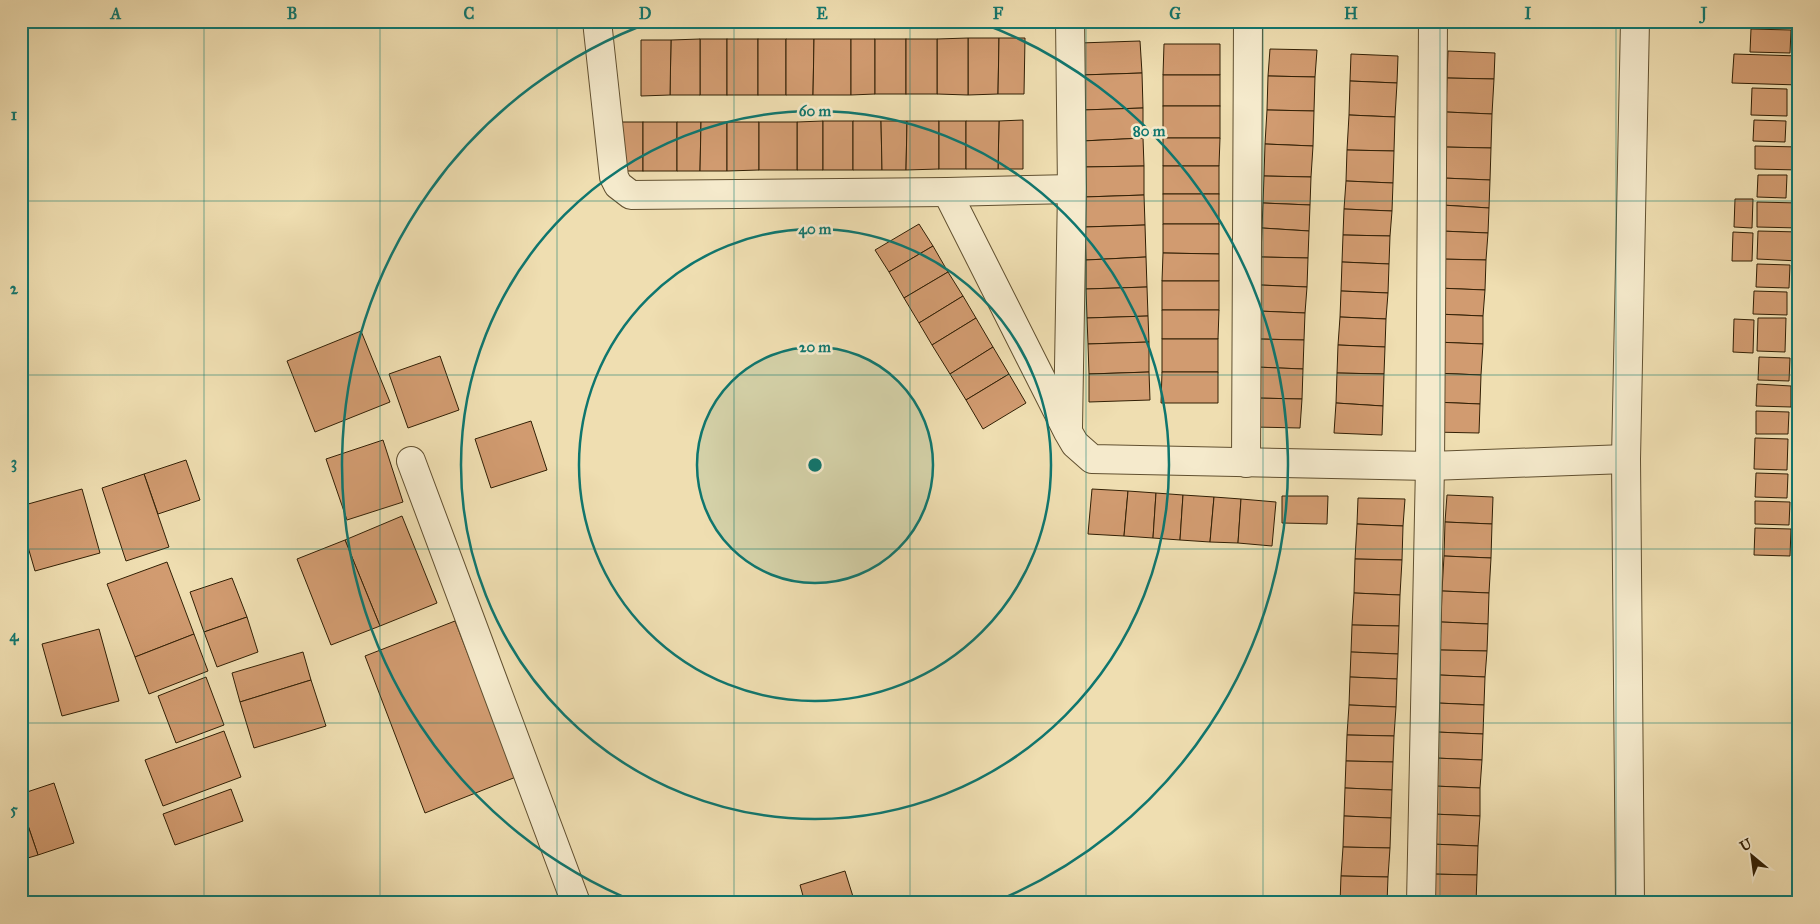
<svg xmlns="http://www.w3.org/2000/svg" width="1820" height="924" viewBox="0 0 1820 924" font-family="'IM FELL Great Primer',serif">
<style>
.building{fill:#d19b70;stroke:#322005}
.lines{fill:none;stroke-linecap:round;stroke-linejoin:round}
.minor-casing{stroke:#615030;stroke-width:30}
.minor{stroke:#f5eacc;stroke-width:28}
.grid{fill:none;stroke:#0f766e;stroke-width:1;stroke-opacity:0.55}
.ring{fill:none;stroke:#0f766e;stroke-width:2.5}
.centre{fill:#0f766e;stroke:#f5eacc;stroke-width:2.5}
.ring-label{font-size:15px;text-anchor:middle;font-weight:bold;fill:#0f766e;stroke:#f5eacc;stroke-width:5;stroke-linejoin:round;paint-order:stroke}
.neatline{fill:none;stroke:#0f766e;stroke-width:2}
.grid-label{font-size:16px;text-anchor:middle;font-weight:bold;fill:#0f766e}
</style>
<rect width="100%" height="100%" fill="#efdeb1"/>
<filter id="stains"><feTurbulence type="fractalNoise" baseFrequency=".004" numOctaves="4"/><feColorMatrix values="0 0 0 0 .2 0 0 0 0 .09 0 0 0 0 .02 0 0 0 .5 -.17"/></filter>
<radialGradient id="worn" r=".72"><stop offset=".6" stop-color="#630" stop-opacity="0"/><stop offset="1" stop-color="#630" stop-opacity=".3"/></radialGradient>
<g class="building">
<path d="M1751 29 1791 30 1790 53 1750 52Z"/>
<path d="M968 38H999L998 94 968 95Z"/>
<path d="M968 38V95L937 94V39Z"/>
<path d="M999 38H1025L1024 94H998Z"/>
<rect x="700" y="39" width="27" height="56"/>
<path d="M700 39V95H670L671 40Z"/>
<rect x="727" y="39" width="31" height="56"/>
<rect x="758" y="39" width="28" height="56"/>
<path d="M786 39H814L813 95H786Z"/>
<path d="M814 39H851V95H813Z"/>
<path d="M851 39H875V94L851 95Z"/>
<rect x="875" y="39" width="31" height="55"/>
<rect x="906" y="39" width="31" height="55"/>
<path d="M641 40H671L670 95 641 96Z"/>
<path d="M1140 41 1142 73 1081 75 1079 43Z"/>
<path d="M1164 44H1220V75H1163Z"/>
<path d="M1270 49 1317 50 1315 77 1268 76Z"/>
<path d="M1448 51 1495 53 1494 79 1447 78Z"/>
<path d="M1351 54 1398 56 1397 83 1350 81Z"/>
<path d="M1734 54 1799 56V85L1732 83Z"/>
<path d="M1142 73 1143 108 1082 110 1081 75Z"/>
<rect x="1163" y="75" width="57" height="31"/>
<path d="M1268 76 1315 77 1314 111 1267 110Z"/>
<path d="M1447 78 1494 79 1492 114 1446 112Z"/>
<path d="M1350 81 1397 83 1395 117 1349 115Z"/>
<path d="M1752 88 1787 89V116L1751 115Z"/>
<rect x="1163" y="106" width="57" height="32"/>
<path d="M1143 108V138L1082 141V110Z"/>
<path d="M1267 110 1314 111 1313 146 1265 144Z"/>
<path d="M1446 112 1492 114 1491 148 1444 147Z"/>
<path d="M1349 115 1395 117 1394 151 1347 150Z"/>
<path d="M1023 120V169H998L999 121Z"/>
<path d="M1754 120 1786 121 1785 142 1753 141Z"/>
<path d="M823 121V170H797V122Z"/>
<rect x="823" y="121" width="30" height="49"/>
<path d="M853 121H881L882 170H853Z"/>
<path d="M881 121H907L906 170H882Z"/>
<path d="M907 121H939V169L906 170Z"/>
<rect x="939" y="121" width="27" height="48"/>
<path d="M966 121H999L998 169H966Z"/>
<rect x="617" y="122" width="26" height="49"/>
<rect x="643" y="122" width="34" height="49"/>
<path d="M677 122H701L700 171H677Z"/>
<path d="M701 122H727V171H700Z"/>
<path d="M727 122H759V170L727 171Z"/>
<rect x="759" y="122" width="38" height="48"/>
<path d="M1143 138 1144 166 1083 167 1082 141Z"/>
<path d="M1163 138H1220L1219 166H1163Z"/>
<path d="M1265 144 1313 146 1311 177 1264 176Z"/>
<path d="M1755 146 1799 147V170L1755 169Z"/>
<path d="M1444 147 1491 148 1490 180 1443 178Z"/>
<path d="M1347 150 1394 151 1393 183 1346 181Z"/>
<path d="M1144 166V195L1084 197 1083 167Z"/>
<rect x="1163" y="166" width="56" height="28"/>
<path d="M1758 175H1787L1786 198 1757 197Z"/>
<path d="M1264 176 1311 177 1310 205 1263 203Z"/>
<path d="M1443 178 1490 180 1489 208 1442 205Z"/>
<path d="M1346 181 1393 183 1392 211 1344 209Z"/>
<rect x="1163" y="194" width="56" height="30"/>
<path d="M1144 195 1145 225 1085 227 1084 197Z"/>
<path d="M1735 199H1753L1752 228 1734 227Z"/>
<path d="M1757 202 1799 203V228L1757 227Z"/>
<path d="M1263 203 1310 205 1309 231 1262 228Z"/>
<path d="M1442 205 1489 208 1488 233 1441 231Z"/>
<path d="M1344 209 1392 211 1390 236 1343 235Z"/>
<path d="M919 224 933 246 889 272 875 250Z"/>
<path d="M1163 224H1219V254L1163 253Z"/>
<path d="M1145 225 1146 257 1086 260 1085 227Z"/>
<path d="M1262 228 1309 231 1308 258 1261 257Z"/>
<path d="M1441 231 1488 233 1486 260 1439 259Z"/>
<path d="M1758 231 1799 232V261L1757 259Z"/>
<path d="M1733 232 1753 233 1752 261H1732Z"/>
<path d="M1343 235 1390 236 1389 264 1342 262Z"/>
<path d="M933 246 948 272 904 298 889 272Z"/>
<path d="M1163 253 1219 254V281H1162Z"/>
<path d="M1146 257 1147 287 1086 289V260Z"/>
<path d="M1261 257 1308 258 1307 287 1260 285Z"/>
<path d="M1439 259 1486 260 1485 290 1438 288Z"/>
<path d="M1342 262 1389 264 1388 293 1341 291Z"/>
<path d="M1757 264 1790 265 1789 288 1756 287Z"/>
<path d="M948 272 963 296 919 323 904 298Z"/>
<rect x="1162" y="281" width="57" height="29"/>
<path d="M1260 285 1307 287 1305 313 1258 311Z"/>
<path d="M1147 287 1148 316 1087 318 1086 289Z"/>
<path d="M1438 288 1485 290 1483 316 1437 314Z"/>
<path d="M1341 291 1388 293 1386 319 1340 317Z"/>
<path d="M1754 291 1787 292V315L1753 314Z"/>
<path d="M963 296 976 318 932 345 919 323Z"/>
<path d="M1162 310H1219L1218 339H1162Z"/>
<path d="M1258 311 1305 313 1304 340 1257 339Z"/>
<path d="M1437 314 1483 316V344L1436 342Z"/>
<path d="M1148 316 1149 342 1088 344 1087 318Z"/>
<path d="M1340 317 1386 319 1385 347 1338 345Z"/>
<path d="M976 318 993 347 950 374 932 345Z"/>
<path d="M1758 318H1786L1785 352 1757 351Z"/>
<path d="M1734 319 1754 320 1753 353 1733 352Z"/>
<path d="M361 331 390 402 315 432 287 361Z"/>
<rect x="1162" y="339" width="56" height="33"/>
<path d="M1257 339 1304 340 1303 369 1256 367Z"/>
<path d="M1149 342V372L1089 374 1088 344Z"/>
<path d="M1436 342 1483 344 1481 375 1434 373Z"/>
<path d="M1338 345 1385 347 1384 374 1337 373Z"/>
<path d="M993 347 1009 374 966 400 950 374Z"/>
<path d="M440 356 459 410 408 428 389 374Z"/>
<path d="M1759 357 1790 358 1789 381 1758 380Z"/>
<path d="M1256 367 1303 369 1302 399 1255 398Z"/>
<path d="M1149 372 1150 400 1089 402V374Z"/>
<path d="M1162 372H1218V403H1161Z"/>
<path d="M1337 373 1384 374 1383 406 1336 403Z"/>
<path d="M1434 373 1481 375 1480 404 1434 402Z"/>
<path d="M1009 374 1026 403 983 429 966 400Z"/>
<path d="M1757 384 1791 386V407L1756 406Z"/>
<path d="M1255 398 1302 399 1300 428 1254 427Z"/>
<path d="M1434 402 1480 404 1479 433 1432 432Z"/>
<path d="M1336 403 1383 406 1382 435 1334 433Z"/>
<path d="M1756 411 1789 412 1788 434H1756Z"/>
<path d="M531 421 547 470 491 488 475 439Z"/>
<path d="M1755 438 1788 439 1787 470 1754 469Z"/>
<path d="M383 440 403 502 347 520 326 459Z"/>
<path d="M186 460 200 500 158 514 144 474Z"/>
<path d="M1756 473 1788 474 1787 498 1755 497Z"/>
<path d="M144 474 169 547 126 561 102 488Z"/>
<path d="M82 489 100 553 35 571 21 523V506Z"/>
<path d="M1092 489 1128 491 1124 536 1088 534Z"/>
<path d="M1128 491 1156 493 1153 538 1124 536Z"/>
<path d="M1156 493 1183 495 1180 540 1153 538Z"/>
<path d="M1183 495 1214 497 1210 542 1180 540Z"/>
<path d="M1447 495 1493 497 1492 524 1445 522Z"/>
<path d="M1282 496H1328L1327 524 1282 523Z"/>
<path d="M1214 497 1241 499 1238 543 1210 542Z"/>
<path d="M1358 498 1405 499 1403 526 1357 524Z"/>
<path d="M1241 499 1276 502 1272 546 1238 543Z"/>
<path d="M1755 501 1790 502 1789 525 1755 524Z"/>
<path d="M402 516 437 603 380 626 345 540Z"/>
<path d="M1445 522 1492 524 1491 558 1444 556Z"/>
<path d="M1357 524 1403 526 1402 560 1355 559Z"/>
<path d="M1755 528 1791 529 1790 556 1754 555Z"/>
<path d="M345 540 380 626 331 645 297 559Z"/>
<path d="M1444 556 1491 558 1489 593 1442 591Z"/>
<path d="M1355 559 1402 560 1400 595 1354 593Z"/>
<path d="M167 562 194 634 135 657 107 584Z"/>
<path d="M232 578 247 617 204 632 190 592Z"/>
<path d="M1442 591 1489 593 1488 624 1441 622Z"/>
<path d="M1354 593 1400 595 1399 626 1352 625Z"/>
<path d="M247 617 258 652 217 667 204 632Z"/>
<path d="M455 621 516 777 425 813 365 656Z"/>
<path d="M1441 622 1488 624 1487 651 1440 650Z"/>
<path d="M1352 625 1399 626 1398 654 1351 652Z"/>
<path d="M99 629 119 701 62 716 42 644Z"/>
<path d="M194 634 208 671 149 694 135 657Z"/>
<path d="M1440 650 1487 651 1485 677 1439 675Z"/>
<path d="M303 652 311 680 240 702 232 673Z"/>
<path d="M1351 652 1398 654 1397 679 1350 677Z"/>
<path d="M1439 675 1485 677 1484 705 1437 703Z"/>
<path d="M206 677 224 725 176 743 158 696Z"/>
<path d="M1350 677 1397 679 1396 707 1349 705Z"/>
<path d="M311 680 326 726 254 748 240 702Z"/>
<path d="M1437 703 1484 705 1483 734 1436 732Z"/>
<path d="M1349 705 1396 707 1394 736 1347 735Z"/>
<path d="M224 731 241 777 163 806 145 760Z"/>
<path d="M1436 732 1483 734 1482 760 1435 758Z"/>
<path d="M1347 735 1394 736 1393 762 1346 761Z"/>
<path d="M1435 758 1482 760 1480 788 1434 786Z"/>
<path d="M1346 761 1393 762 1392 790 1345 788Z"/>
<path d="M54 783 74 843 38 855 21 805V794Z"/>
<path d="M1434 786 1480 788V816L1432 814Z"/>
<path d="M1345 788 1392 790 1391 818 1344 816Z"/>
<path d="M231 789 243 821 175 845 163 814Z"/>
<path d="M21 805 38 855 21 860Z"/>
<path d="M1432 814 1480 816 1478 846 1431 844Z"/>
<path d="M1344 816 1391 818 1390 848 1343 847Z"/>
<path d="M1431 844 1478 846 1477 875 1430 874Z"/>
<path d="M1343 847 1390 848 1388 877 1341 876Z"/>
<path d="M845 871 855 903H805L800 885Z"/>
<path d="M1430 874 1477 875 1476 903H1429Z"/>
<path d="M1341 876 1388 877 1387 903H1340Z"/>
</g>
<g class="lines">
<g class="minor-casing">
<g id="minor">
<path d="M597 21 614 177 618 185 631 195 947 192 1072 189"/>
<path d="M947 192 1068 432 1075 444 1092 459 1430 466 1626 459"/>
<path d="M1068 427 1072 189 1070 21"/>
<path d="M411 461 576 903"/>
<path d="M1246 463 1248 21"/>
<path d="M1421 903 1430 466 1433 21"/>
<path d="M1630 903 1626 459 1635 21"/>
</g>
</g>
<use href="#minor" class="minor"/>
</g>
<path class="grid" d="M204 21V903M380 21V903M557 21V903M734 21V903M910 21V903M1086 21V903M1263 21V903M1440 21V903M1616 21V903M21 201H1799M21 375H1799M21 549H1799M21 723H1799"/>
<circle cx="815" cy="465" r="118" fill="#0f766e" fill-opacity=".12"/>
<g class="ring">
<circle cx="815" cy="465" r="118"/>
<circle cx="815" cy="465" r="236"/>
<circle cx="815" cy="465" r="354"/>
<path d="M638 903A472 472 0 0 1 654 21M976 21A472 472 0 0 1 992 903"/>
</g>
<circle cx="815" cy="465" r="8" class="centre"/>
<g class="ring-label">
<text x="815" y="116">60 m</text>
<text x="1149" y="136">80 m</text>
<text x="815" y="234">40 m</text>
<text x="815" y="352">20 m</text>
</g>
<rect width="1820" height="924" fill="none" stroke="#efdeb1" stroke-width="55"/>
<g transform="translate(1752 856) rotate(331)" stroke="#f5eacc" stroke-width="4" paint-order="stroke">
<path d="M0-4L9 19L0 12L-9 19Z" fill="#322005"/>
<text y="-8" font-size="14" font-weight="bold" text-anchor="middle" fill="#322005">U</text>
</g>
<rect x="28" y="28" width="1764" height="868" class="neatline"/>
<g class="grid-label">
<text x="116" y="19">A</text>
<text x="292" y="19">B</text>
<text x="469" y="19">C</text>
<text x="645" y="19">D</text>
<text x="822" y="19">E</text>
<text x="998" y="19">F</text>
<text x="1175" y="19">G</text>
<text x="1351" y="19">H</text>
<text x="1528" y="19">I</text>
<text x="1704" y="19">J</text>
<text x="14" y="120">1</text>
<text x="14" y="294">2</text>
<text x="14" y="468">3</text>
<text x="14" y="641">4</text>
<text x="14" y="815">5</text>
</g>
<rect width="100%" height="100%" filter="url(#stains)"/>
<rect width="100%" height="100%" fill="url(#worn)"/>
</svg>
